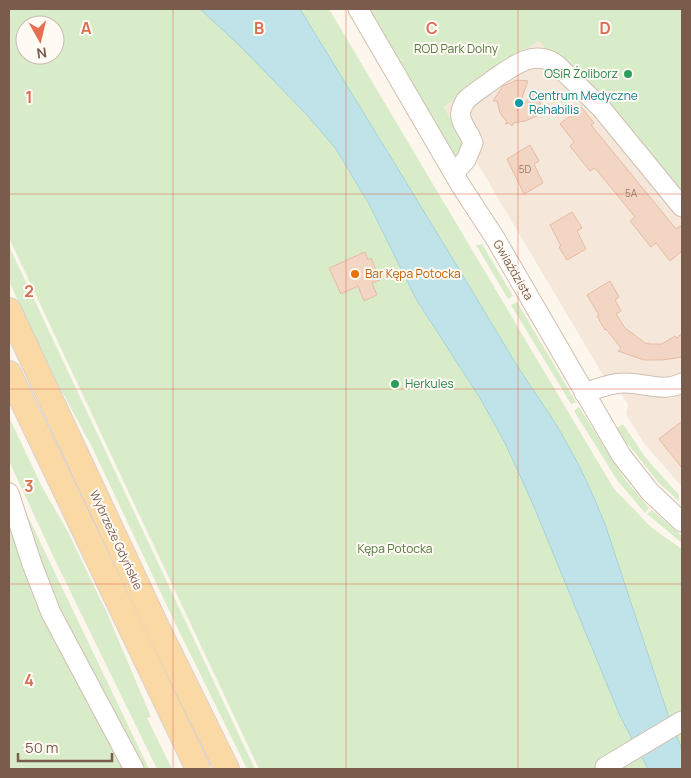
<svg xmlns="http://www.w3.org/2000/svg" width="691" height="778" viewBox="0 0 691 778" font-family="Manrope,sans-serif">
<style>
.residential{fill:#f5e8da}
.green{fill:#d8ecc9;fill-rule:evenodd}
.water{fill:#bfe3e8;stroke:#a5d3da}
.building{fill:#f3d5c3;stroke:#e6bba3}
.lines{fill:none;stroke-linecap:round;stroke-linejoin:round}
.minor-casing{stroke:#d1beb0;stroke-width:21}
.major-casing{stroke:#dad1cd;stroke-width:26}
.minor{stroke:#fff;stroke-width:19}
.major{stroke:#fbd9a5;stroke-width:24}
.grid{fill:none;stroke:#dc6d51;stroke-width:1;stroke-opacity:0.55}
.leisure-dot{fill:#2e9e5b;stroke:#fffaf3;stroke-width:2}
.culture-dot{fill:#0f9aa8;stroke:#fffaf3;stroke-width:2}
.food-dot{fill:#e8710a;stroke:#fffaf3;stroke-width:2}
.labels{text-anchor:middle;stroke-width:4;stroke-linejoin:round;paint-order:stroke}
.number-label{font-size:10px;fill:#987a6a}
.park-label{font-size:12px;fill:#537a41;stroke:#fffaf3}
.leisure-label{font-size:12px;fill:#27864d;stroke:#fffaf3;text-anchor:end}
.culture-label{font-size:12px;fill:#0d838f;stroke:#fffaf3;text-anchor:start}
.street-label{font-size:12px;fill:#7a5c4d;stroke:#fffaf3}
.food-label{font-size:12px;fill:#c56008;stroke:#fffaf3;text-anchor:start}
.grid-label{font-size:16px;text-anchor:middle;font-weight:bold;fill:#dc6d51;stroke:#fffaf3;stroke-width:4;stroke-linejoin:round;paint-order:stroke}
</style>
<rect width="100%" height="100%" fill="#fdf6ec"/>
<path class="residential" d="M538 41 608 106 682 198V487L643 442 626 414 628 405 621 393 613 392 444 107Z"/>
<g class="green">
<path d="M9 9H329L614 489 652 528 682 549V769H259L9 238ZM25 25H55V55H25Z"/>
<path d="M368 9H682V198L608 106 538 41 444 107 467 147 458 157 454 155Z"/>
<path d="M482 244 513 296 508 299 476 245Z"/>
<path d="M9 246 255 769H247L176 625 92 447 49 368 9 281Z"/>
<path d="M517 302 576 402 571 404 511 305Z"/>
<path d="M579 407 626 481 649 508 645 513 617 480 574 411Z"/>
<path d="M9 417 41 485 68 532 107 613 151 717 147 718 172 769H157L55 560 9 461Z"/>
<path d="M623 424 645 457 679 495V501L658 482 628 444 626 445 617 428Z"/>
<path d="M9 477 149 769H142L58 611Z"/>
<path d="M652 510 682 536V543L647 514Z"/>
<path d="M9 513 128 769H9Z"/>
</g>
<path class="water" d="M200 9H300C369 122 439 235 507 349 520 372 536 393 550 415 573 451 591 488 606 527L670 721 682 749V769H648L620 716 532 502 505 443 480 398 416 299 369 204 336 149 307 115 239 45Z"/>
<g class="building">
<path d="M517 80 528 81 517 111 537 90 541 107 537 116 525 121 513 123 512 126 509 123 505 124 507 122 500 113 497 101H493L503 86Z"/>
<path d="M581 107 594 123 591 125 676 229 682 225V251L670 261 656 243 651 247 630 221 635 217 627 207 595 168 590 171 570 146 574 142 560 124Z"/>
<path d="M530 145 539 161 534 164 543 183 524 194 507 159Z"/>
<path d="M572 212 582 228 577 231 586 249 567 260 559 247 561 246 550 225Z"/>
<path d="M365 252 368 260 371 258 380 280 372 283 377 295 364 301 358 286 341 294 329 268Z"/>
<path d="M610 281 619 297 615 300 621 311 616 314 625 328 645 343 650 344H662L675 336 677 338 682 333V357L662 360H644L618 351 621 348 606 329 605 330 597 316 599 315 587 295Z"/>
<path d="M682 421V468L659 439Z"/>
</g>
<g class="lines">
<g class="minor-casing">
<g id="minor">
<path d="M358 9 461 186 495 238 621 455 650 492 682 522"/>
<path d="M454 173 466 160 473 143C467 125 453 120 466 100 475 92 485 86 494 79 513 66 535 48 557 65L601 108 682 207"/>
<path d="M584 393C597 389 610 383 623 383 643 382 663 393 682 383"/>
<path d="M9 493 32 564 51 613 134 769"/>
<path d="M607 769 605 767 682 721"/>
</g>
</g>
<g class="major-casing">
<g id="major">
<path d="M9 310 159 631 227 769"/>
<path d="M9 373 198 769"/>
</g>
</g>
<use href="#minor" class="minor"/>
<use href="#major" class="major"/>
</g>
<path class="grid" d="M173 9V769M346 9V769M518 9V769M9 194H682M9 389H682M9 584H682"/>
<g class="leisure-dot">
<circle cx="628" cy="74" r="5"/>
<circle cx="395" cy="384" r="5"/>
</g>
<circle class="culture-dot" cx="519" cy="103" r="5"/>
<circle class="food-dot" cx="355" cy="274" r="5"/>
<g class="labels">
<g class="number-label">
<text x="525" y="173">5D</text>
<text x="631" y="197">5A</text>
</g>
<g class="park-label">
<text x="456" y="53">ROD Park Dolny</text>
<text x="395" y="553">Kępa Potocka</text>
</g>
<g class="leisure-label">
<text x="618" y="78">OSiR Żoliborz</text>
<text x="405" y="388" text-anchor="start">Herkules</text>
</g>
<g class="culture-label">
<text x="529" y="100">Centrum Medyczne<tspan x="529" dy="14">Rehabilis</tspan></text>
</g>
<g class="street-label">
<text transform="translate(513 270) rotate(60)" y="4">Gwiaździsta</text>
<text transform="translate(116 540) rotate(65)" y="4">Wybrzeże Gdyńskie</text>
</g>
<g class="food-label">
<text x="365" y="278">Bar Kępa Potocka</text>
</g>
</g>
<g class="grid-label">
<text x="86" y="34">A</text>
<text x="259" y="34">B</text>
<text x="432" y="34">C</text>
<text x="605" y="34">D</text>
<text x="29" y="103">1</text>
<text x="29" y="297">2</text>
<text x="29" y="492">3</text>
<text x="29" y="686">4</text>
</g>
<rect width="691" height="778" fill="none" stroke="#7a5c4d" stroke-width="20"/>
<g transform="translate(40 40) rotate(172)"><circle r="24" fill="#fffaf3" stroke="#cabbb1"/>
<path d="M0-4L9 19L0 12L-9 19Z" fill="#e76f51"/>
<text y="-8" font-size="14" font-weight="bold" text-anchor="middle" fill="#7a5c4d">N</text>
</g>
<path d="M18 753v8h94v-8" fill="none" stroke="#7a5c4d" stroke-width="2.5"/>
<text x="25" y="753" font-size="15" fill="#7a5c4d" stroke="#fffaf3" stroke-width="4" paint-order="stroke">50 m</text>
</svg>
